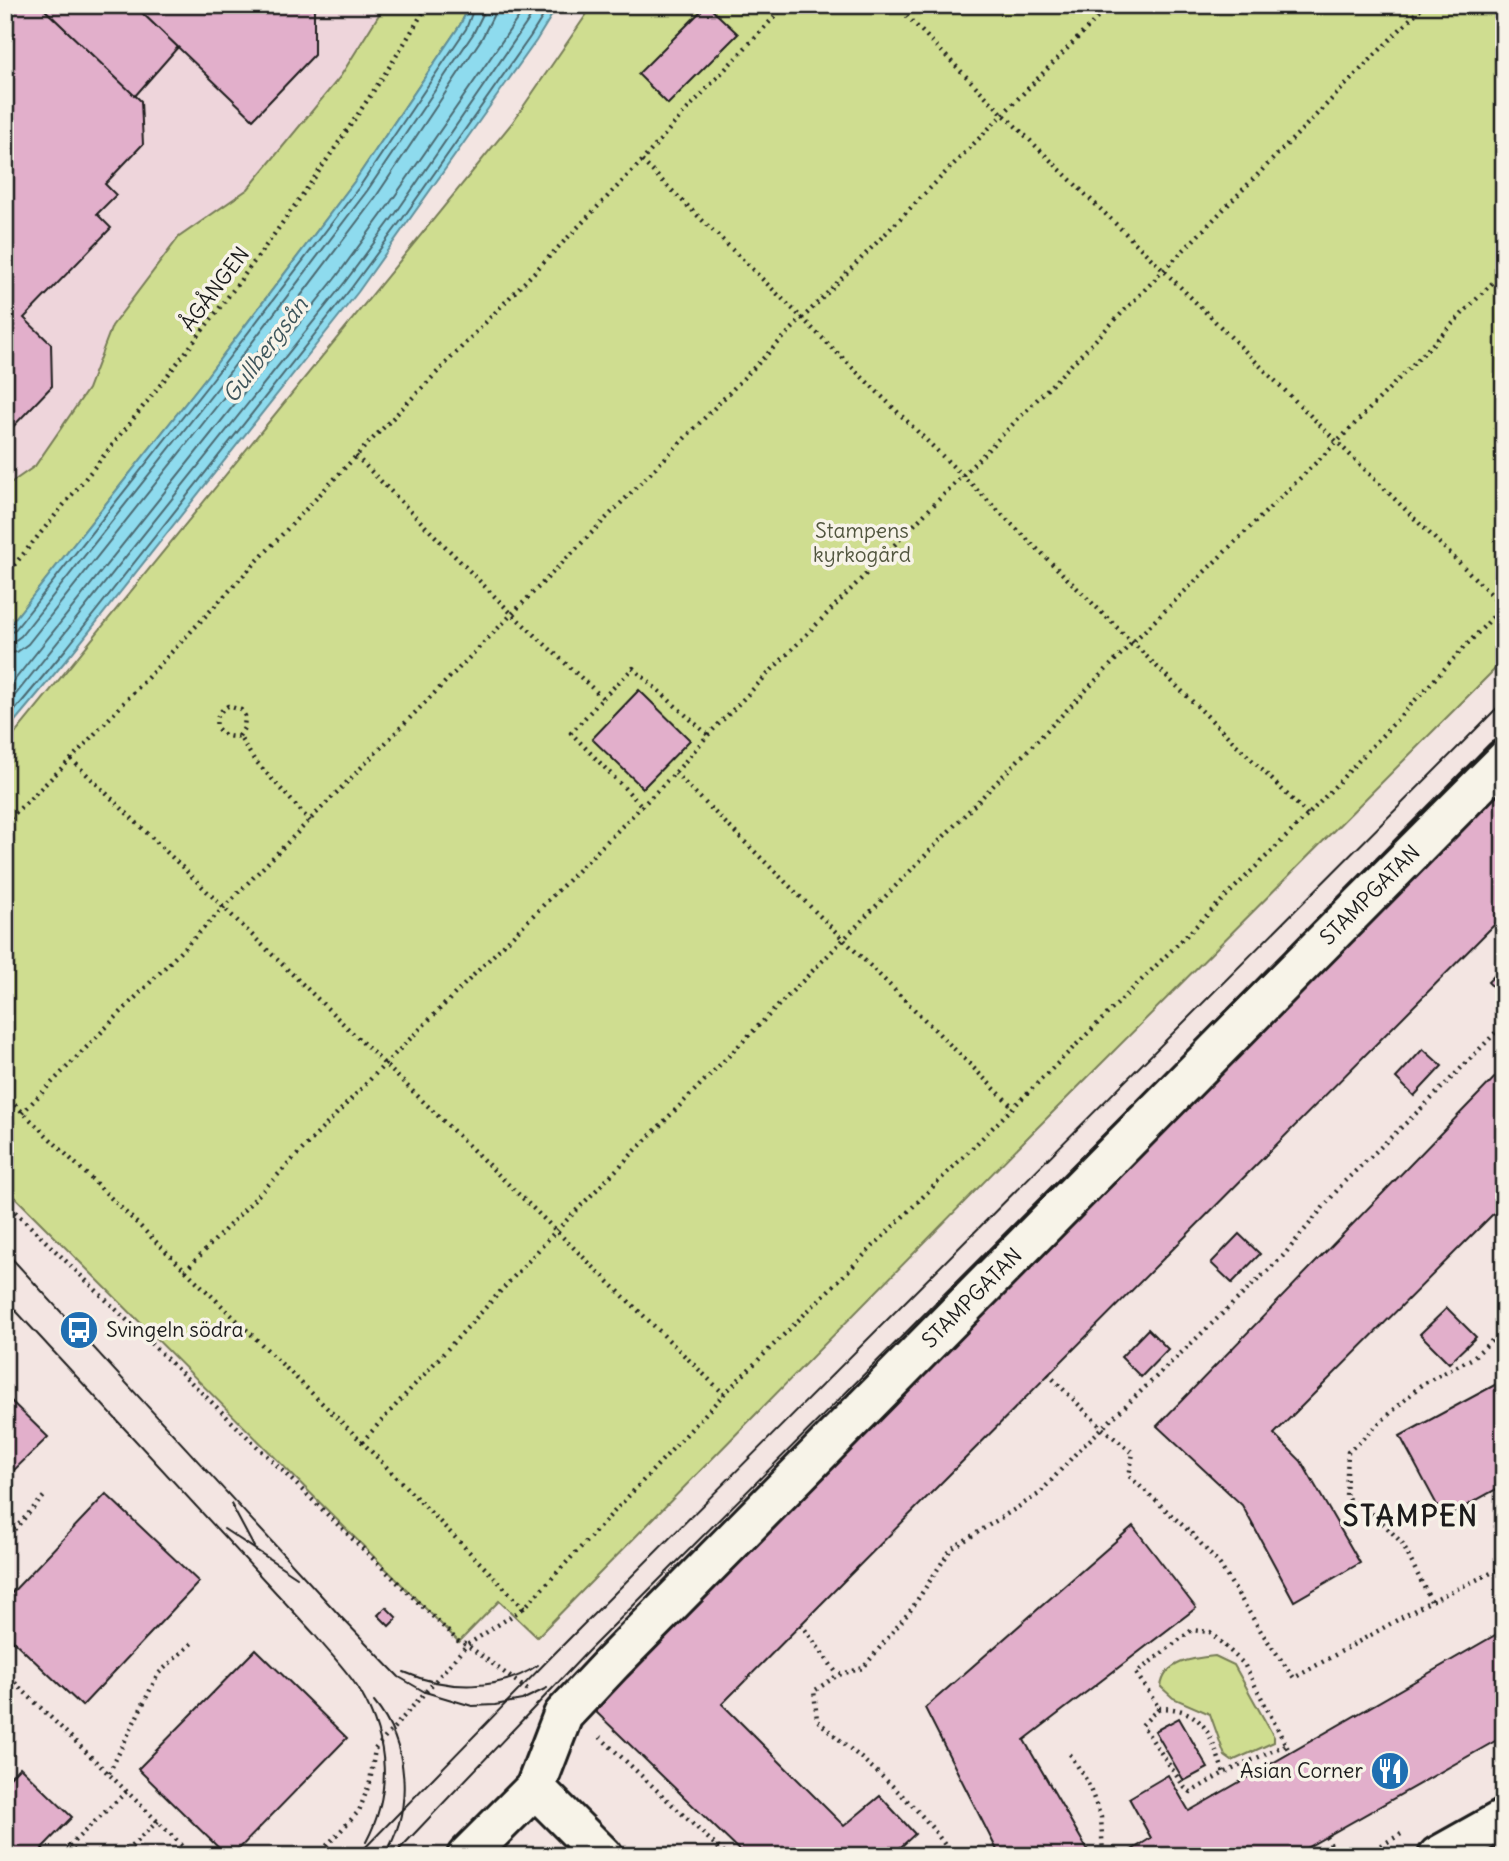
<svg xmlns="http://www.w3.org/2000/svg" width="1509" height="1861" viewBox="0 0 1509 1861" font-family="Delius,sans-serif">
<style>
.built{fill:#eed5db}
.green{fill:#cfdd90;stroke:#767c56;stroke-width:2}
.water{fill:#8edbee;stroke:#608f9a;stroke-width:2}
.lines{fill:none;stroke-linecap:round;stroke-linejoin:round}
.shore{stroke:#4a6870;stroke-width:2}
.building{fill:#e2afcb;stroke:#1c1c1c;stroke-width:2}
.street-casing{stroke:#1c1c1c;stroke-width:44}
.secondary-casing{stroke:#1c1c1c;stroke-width:44}
.path{stroke:#1c1c1c;stroke-width:4.5;stroke-dasharray:2 5;stroke-linecap:butt}
.street{stroke:#f7f3e8;stroke-width:38}
.secondary{stroke:#f7f3e8;stroke-width:38}
.tram{stroke:#1c1c1c;stroke-width:2}
.labels{text-anchor:middle;stroke-width:7;stroke-linejoin:round;paint-order:stroke}
.street-label{font-size:21px;fill:#1c1c1c;stroke:#f7f3e8}
.park-label{font-size:21px;fill:#52563f;stroke:#f7f3e8}
.poi-label{font-size:21px;fill:#1c1c1c;stroke:#f7f3e8;text-anchor:start}
.water-label{font-size:23px;font-style:italic;fill:#3e555b;stroke:#f7f3e8}
.district-label{font-size:28px;font-weight:bold;letter-spacing:2px;fill:#1c1c1c;stroke:#f7f3e8}
</style>
<rect width="100%" height="100%" fill="#f3e5e2"/>
<filter id="ink" filterUnits="userSpaceOnUse"><feTurbulence type="fractalNoise" baseFrequency=".0143" numOctaves="2"/><feDisplacementMap in="SourceGraphic" scale="14" xChannelSelector="R" yChannelSelector="G"/><feConvolveMatrix kernelMatrix="1 2 1 2 8 2 1 2 1" color-interpolation-filters="sRGB"/></filter>
<g filter="url(#ink)">
<path class="built" d="M5 5H470L5 631Z"/>
<g class="green">
<path d="M385 5H470L460 25 354 182 207 376 5 631V487L35 466 88 389 112 326 179 237 248 189 340 77Z"/>
<path d="M593 5H1504V660L1033 1132 537 1637 499 1601 459 1642 5 1187V746L512 123Z"/>
<path d="M1215 1656 1234 1665 1274 1737V1742L1232 1761 1225 1756 1210 1714 1173 1698 1161 1687C1164 1661 1193 1658 1215 1656Z"/>
</g>
<path class="water" d="M470 5H558L536 41 358 292 72 653 5 733V631L207 376 354 182 460 25Z"/>
<g class="lines">
<g class="shore">
<path d="M5 634 14 631 212 380 360 186 466 29 475 5"/>
<path d="M5 643 13 642 21 636 219 386 367 191 473 34 483 14 484 5"/>
<path d="M5 654 17 652 28 644 228 392 375 198 482 38 493 16 495 5"/>
<path d="M5 692 337 276 388 206 527 5"/>
<path d="M5 708 345 282 396 213 539 5"/>
<path d="M5 722 66 649 352 287 403 218 530 37 550 5"/>
</g>
</g>
<g class="building">
<path d="M5 5H40L141 101 143 144 105 184 116 195 97 214 111 228 24 318 51 344 52 386 5 435Z"/>
<path d="M40 5H134L178 47 135 96Z"/>
<path d="M134 5H319L314 11V55L253 119Z"/>
<path d="M707 5 738 34 668 104 638 74Z"/>
<path d="M639 690 690 740 643 788 592 739Z"/>
<path d="M1504 787V915L722 1704 844 1826 880 1796 915 1834 891 1856H745L593 1709Z"/>
<path d="M1504 966V998L1488 982Z"/>
<path d="M1423 1049 1442 1066 1414 1096 1396 1078Z"/>
<path d="M1504 1068V1203L1274 1434 1301 1461 1360 1563 1294 1601 1242 1505 1157 1426Z"/>
<path d="M1239 1234 1260 1254 1232 1283 1211 1263Z"/>
<path d="M1447 1308 1476 1337 1449 1363 1420 1334Z"/>
<path d="M1148 1329 1168 1349 1141 1377 1121 1357Z"/>
<path d="M1504 1380V1485L1444 1518 1400 1436Z"/>
<path d="M5 1395 48 1437 5 1479Z"/>
<path d="M106 1494 199 1582 82 1706 5 1633V1600Z"/>
<path d="M1133 1526 1196 1608 1024 1740 1091 1856H1000L925 1708Z"/>
<path d="M386 1607 397 1618 389 1626 378 1615Z"/>
<path d="M1504 1630V1736L1292 1856H1122L1151 1838 1129 1798 1168 1775 1189 1811Z"/>
<path d="M256 1649 347 1738 232 1856H227L138 1769Z"/>
<path d="M1179 1718 1208 1768 1184 1781 1155 1731Z"/>
<path d="M20 1767 72 1817 42 1848 51 1856H5V1782Z"/>
</g>
<g class="lines">
<g class="street-casing">
<g id="street">
<path d="M535 1788 603 1856"/>
<path d="M467 1856 535 1788 563 1715 612 1663 1504 759"/>
</g>
</g>
<g class="secondary-casing">
<path id="secondary" d="M1438 1856 1504 1819"/>
</g>
<g class="path">
<path d="M1486 5 1504 22"/>
<path d="M642 161 1308 815"/>
<path d="M356 456 512 614 603 698 571 733 641 805"/>
<path d="M5 576C123 434 238 291 341 139 371 95 401 51 427 5"/>
<path d="M603 698 633 668 708 735"/>
<path d="M239 736 244 728 245 716 241 710 228 706C219 711 215 718 217 728 224 735 229 738 239 736L253 758 310 821"/>
<path d="M71 759 724 1394"/>
<path d="M675 773 1013 1107"/>
<path d="M5 823 71 759 356 456 642 161 680 117 779 12 791 5"/>
<path d="M5 1095 362 1442 524 1608 724 1394 1308 815 1503 606 1163 270 1003 114 896 5"/>
<path d="M22 1113 1110 5"/>
<path d="M5 1202 459 1642 467 1645 528 1690"/>
<path d="M185 1271 385 1064 675 773 708 735 1424 5"/>
<path d="M1048 1374 1102 1428 1133 1453 1129 1476 1192 1534 1220 1565 1262 1633 1294 1678 1431 1601 1504 1567"/>
<path d="M362 1442 555 1232 844 939 1132 643 1337 442 1504 271"/>
<path d="M5 1540 45 1495"/>
<path d="M1431 1601 1402 1543 1377 1517 1346 1497 1348 1452 1421 1385 1471 1359 1504 1330"/>
<path d="M801 1624 838 1675"/>
<path d="M5 1673 193 1856"/>
<path d="M1159 1708C1205 1708 1210 1735 1224 1773"/>
<path d="M600 1737 727 1856"/>
<path d="M1285 1745 1222 1774 1191 1792 1185 1788 1142 1725 1159 1708 1136 1673 1192 1630 1210 1632 1244 1664 1290 1753"/>
<path d="M1070 1754 1087 1781 1101 1817 1103 1856"/>
<path d="M109 1773 158 1674 194 1641"/>
<path d="M1326 1837 1338 1856"/>
<path d="M79 1856 69 1846 127 1791"/>
<path d="M121 1856 158 1821"/>
<path d="M317 1856 359 1811 370 1782 375 1749 467 1645 524 1608"/>
<path d="M952 1856C919 1802 864 1762 817 1720L814 1691 838 1675 863 1668 910 1611 951 1549 1039 1494 1077 1452 1283 1256 1344 1182 1430 1100 1504 1024"/>
<path d="M1363 1856 1401 1834"/>
</g>
<use href="#street" class="street"/>
<use href="#secondary" class="secondary"/>
<g class="tram">
<path d="M5 1251 341 1617 399 1677 425 1692 472 1706 495 1705 522 1700 547 1688"/>
<path d="M5 1299 314 1634C329 1653 349 1672 361 1693 389 1741 392 1793 366 1842"/>
<path d="M231 1504 254 1547"/>
<path d="M224 1529 297 1577"/>
<path d="M404 1672C445 1690 499 1692 538 1665"/>
<path d="M374 1702C409 1744 414 1810 384 1856"/>
<path d="M357 1856 555 1653 1504 701"/>
<path d="M393 1856 589 1650 1504 733"/>
</g>
</g>
</g>
<defs>
<g id="bus-disc" transform="scale(2.0125)"><circle r="9.5" fill="#1f6fb2" stroke="#f7f3e8"/><path d="M-5-6H5V4H4V6H2V4H-2V6H-4V4H-5ZM-3.5-4V0h7V-4ZM-3.5 1.2v1.5H-2V1.2ZM2 1.2v1.5H3.5V1.2Z" fill="#fff"/></g>
<g id="restaurant-disc" transform="scale(2.0125)"><circle r="9.5" fill="#1f6fb2" stroke="#f7f3e8"/><path d="M-5-6h1v4h1v-4h1v4h1v-4h1v5L-1.5 .5V6h-2V.5L-5-1ZM5-6V6H3V1.5H1.5Q1.5-4 5-6Z" fill="#fff"/></g>
</defs>
<g fill-rule="evenodd">
<use href="#bus-disc" x="79" y="1330"/>
<use href="#restaurant-disc" x="1390" y="1771"/>
</g>
<g class="labels">
<g class="street-label">
<text transform="translate(215 289) rotate(-53)" y="7">ÅGÅNGEN</text>
<text transform="translate(1370 895) rotate(-45)" y="7">STAMPGATAN</text>
<text transform="translate(972 1298) rotate(-45)" y="7">STAMPGATAN</text>
</g>
<g class="park-label">
<text x="862" y="538">Stampens<tspan x="862" dy="24">kyrkogård</tspan></text>
</g>
<g class="poi-label">
<text x="106" y="1337">Svingeln södra</text>
<text x="1363" y="1778" text-anchor="end">Asian Corner</text>
</g>
<g class="water-label">
<text transform="translate(265 350) rotate(-53)" y="8">Gullbergsån</text>
</g>
<g class="district-label">
<text x="1411" y="1526">STAMPEN</text>
</g>
</g>
<rect width="1509" height="1861" fill="none" stroke="#f7f3e8" stroke-width="28"/>
<rect x="14" y="14" width="1481" height="1833" fill="none" stroke="#1c1c1c" stroke-width="2.5" filter="url(#ink)"/>
</svg>
